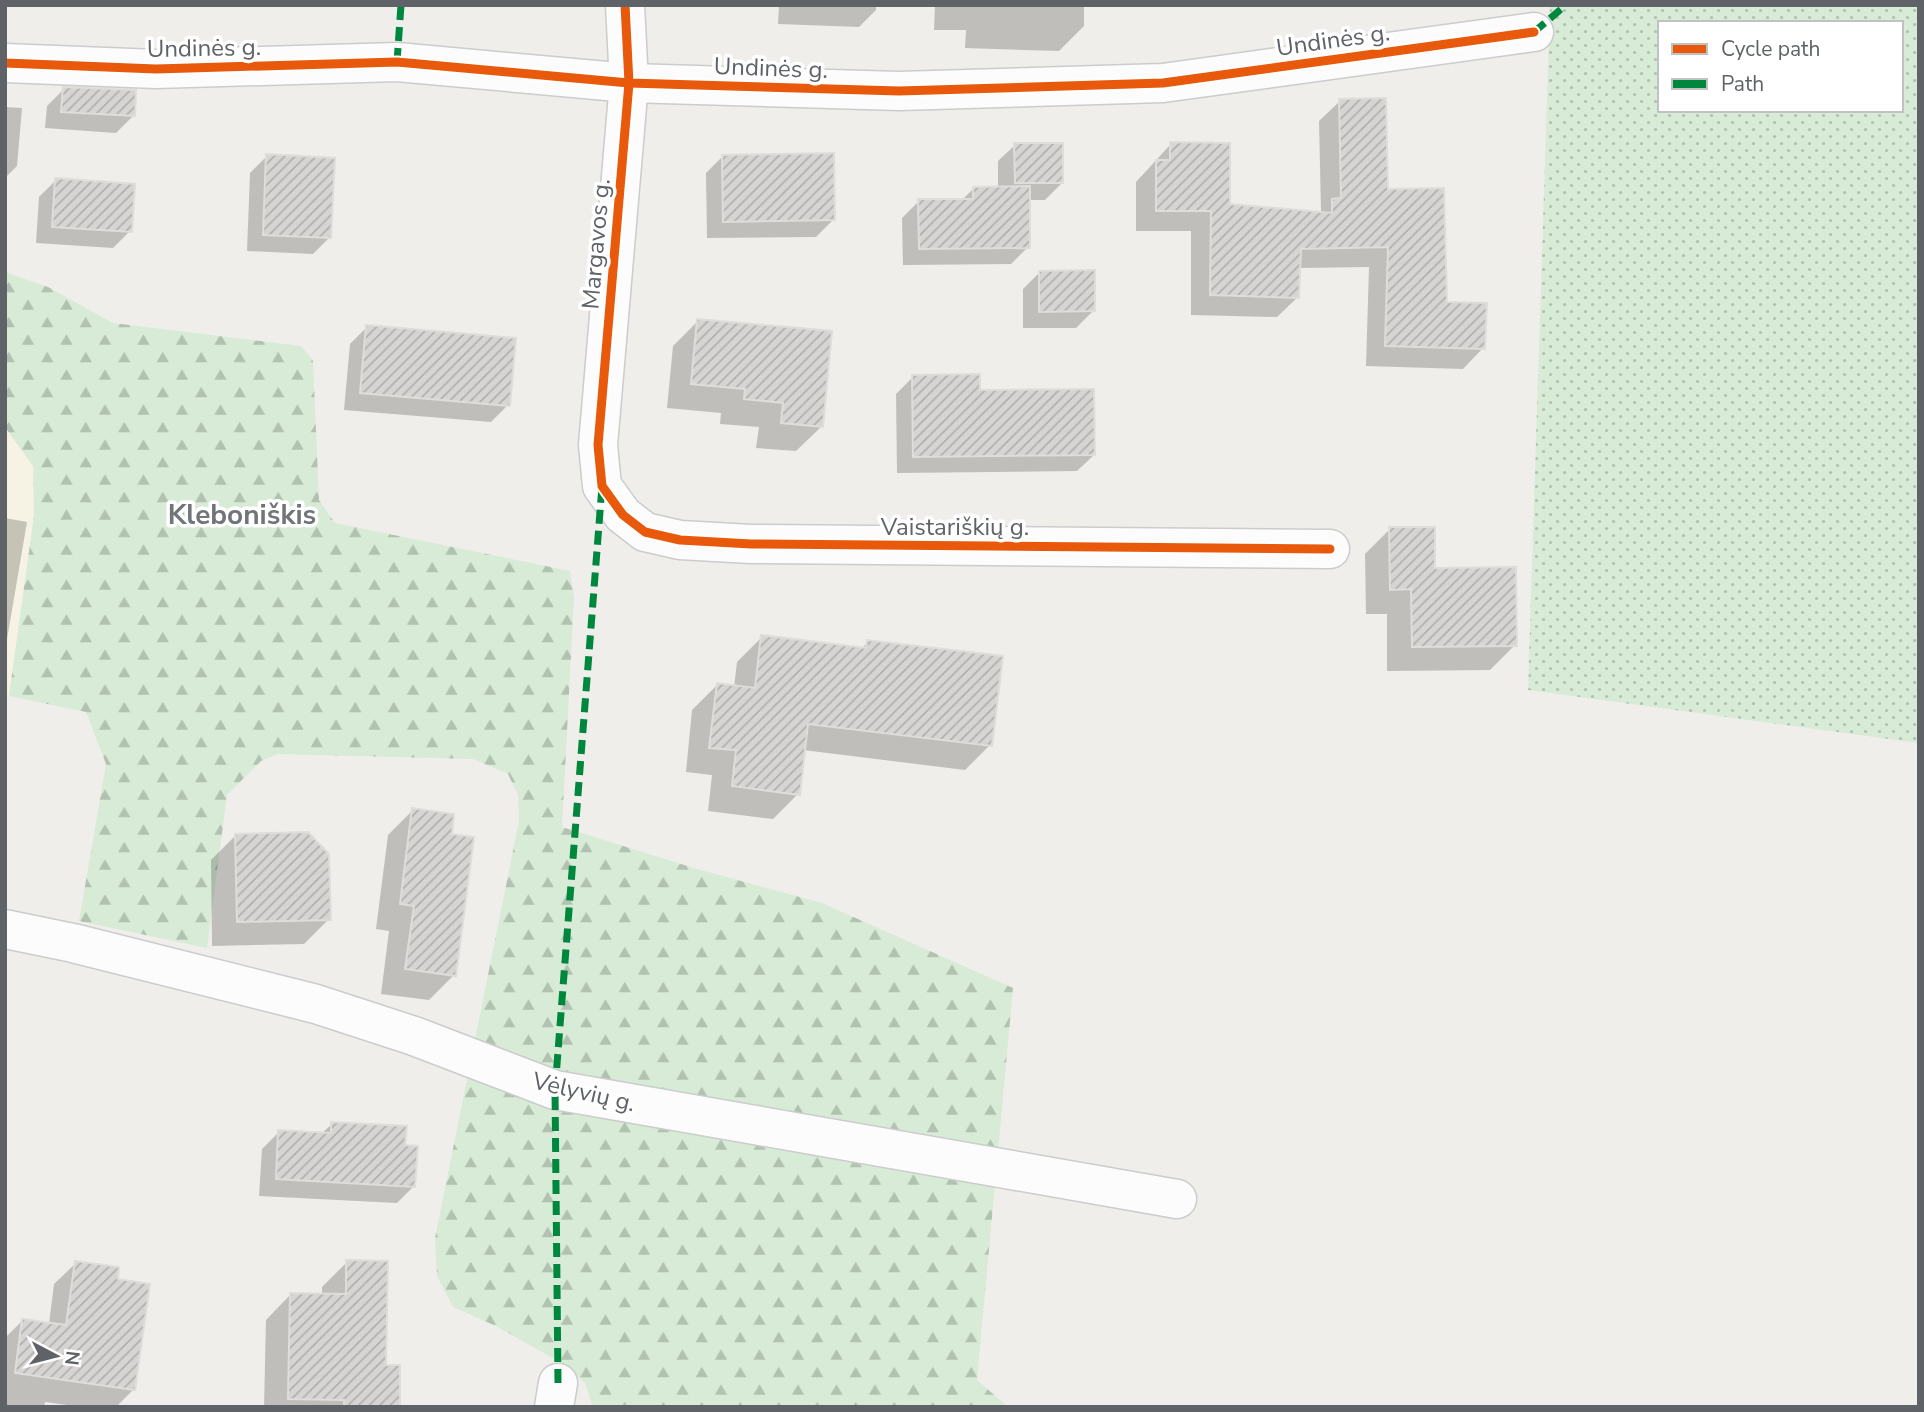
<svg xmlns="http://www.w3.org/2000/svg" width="1924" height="1412" viewBox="0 0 1924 1412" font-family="'Nunito Sans',sans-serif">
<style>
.commercial{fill:#f7f3e4}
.grass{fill:url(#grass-dots);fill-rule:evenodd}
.forest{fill:url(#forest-firs)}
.shadow{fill:#0003}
.building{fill:url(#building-hatch);stroke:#deddd9;stroke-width:2}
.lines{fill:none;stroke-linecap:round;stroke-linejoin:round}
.street-casing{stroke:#cbcccc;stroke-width:41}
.street{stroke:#fdfcfc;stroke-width:38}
.quiet{stroke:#00873e;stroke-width:7;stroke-dasharray:14 7;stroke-linecap:butt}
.cycleway-casing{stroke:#fff;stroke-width:13}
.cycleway{stroke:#e8590c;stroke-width:9}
.labels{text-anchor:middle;stroke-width:7;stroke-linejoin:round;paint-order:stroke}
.street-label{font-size:24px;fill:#5f6368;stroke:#fff}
.quarter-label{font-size:28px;font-weight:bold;fill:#70757a;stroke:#fff}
</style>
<defs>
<pattern id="grass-dots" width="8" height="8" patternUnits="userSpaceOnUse" patternTransform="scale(1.75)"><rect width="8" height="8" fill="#d8ebd6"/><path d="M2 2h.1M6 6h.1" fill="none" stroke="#b2c2b1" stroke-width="1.8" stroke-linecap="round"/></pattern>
<pattern id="forest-firs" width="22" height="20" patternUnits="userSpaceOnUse" patternTransform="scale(1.75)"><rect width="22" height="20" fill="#d8ebd6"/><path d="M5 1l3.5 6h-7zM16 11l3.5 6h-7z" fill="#b2c2b1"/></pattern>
<pattern id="building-hatch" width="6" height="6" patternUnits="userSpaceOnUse" patternTransform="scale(1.75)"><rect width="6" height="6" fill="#d6d5d3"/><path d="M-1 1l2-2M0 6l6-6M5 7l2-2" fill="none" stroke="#b1b0af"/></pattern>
</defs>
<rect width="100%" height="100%" fill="#efeeea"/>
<path class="commercial" d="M5 427 33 466 34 515 9 696 5 695Z"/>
<path class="grass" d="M1550 5H1919V743L1528 690ZM1660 23H1901V110H1660Z"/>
<path class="forest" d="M5 272 48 287 113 323 301 346 313 361 319 500 335 523 570 571 574 598 562 827 697 869 822 903 1013 988 977 1380 1008 1407H593L585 1383 567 1366 498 1327 453 1307 437 1276 435 1238 519 821 518 795 508 774 473 759 278 754 261 761 227 795 207 948 79 921 106 764 86 712 9 696 34 515 33 466 5 427Z"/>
<g class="shadow">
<path d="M779 5H876V10L859 27 778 24Z"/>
<path d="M935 5H1084V26L1059 51 965 48 966 30H934Z"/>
<path d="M64 89 133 116 116 133 45 128 47 106Z"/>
<path d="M1340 101 1445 303 1483 348 1463 369 1366 366 1369 267 1299 268 1298 297 1277 317 1191 315V231H1136V182L1171 144 1228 206 1321 212 1319 121Z"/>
<path d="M5 107 22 108 17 166 5 178Z"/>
<path d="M1015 145 1062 183 1045 200H1028V247L1011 264 903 265 902 218 919 201 962 200 974 188H998V161Z"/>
<path d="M267 156 330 237 313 254 247 251 250 173Z"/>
<path d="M723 156 833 220 816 237 707 238 706 173Z"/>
<path d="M56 180 130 231 113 248 36 243 39 197Z"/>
<path d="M1039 273 1093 311 1076 328H1023V289Z"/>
<path d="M698 321 822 426 796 451 756 448 759 427 720 424 721 413 667 408 673 346Z"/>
<path d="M367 327 508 405 491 422 344 410 350 344Z"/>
<path d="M913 377 979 392 1094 455 1077 471 897 473 896 394Z"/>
<path d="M5 518 27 522 5 651Z"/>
<path d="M1390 529 1515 645 1490 670 1387 671V614H1366L1365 554Z"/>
<path d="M762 637 861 649 868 642 990 745 965 770 803 750 798 794 773 819 708 811 712 775 686 772 692 710 717 685 734 687 737 662Z"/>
<path d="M413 810 450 836 454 975 429 1000 381 994 389 931 376 929 388 835Z"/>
<path d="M236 835 329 919 304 944 212 946 211 860Z"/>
<path d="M332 1124 403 1147 414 1186 397 1203 259 1196 262 1149 279 1132 321 1134Z"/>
<path d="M347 1262 398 1407H264L266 1320 291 1294 322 1295V1287Z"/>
<path d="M76 1263 116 1281 134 1389 116 1407H82L45 1402 44 1407H5V1338L23 1320 49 1324 54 1284Z"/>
</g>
<g class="building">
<path d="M63 87 136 90 135 116 61 112Z"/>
<path d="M1386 98 1388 189 1444 188 1447 302 1487 303 1485 349 1385 346 1388 247 1301 249 1299 298 1210 295 1211 211H1156V160H1170V142L1230 143V204L1332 213V199L1341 198 1339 99Z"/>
<path d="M1014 143H1063V183H1015Z"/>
<path d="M834 153 835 220 723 222 722 155Z"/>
<path d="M266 154 335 158 331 238 263 235Z"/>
<path d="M55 178 135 184 132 232 52 227Z"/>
<path d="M1030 186V248L919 249 918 199H973V187Z"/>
<path d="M1095 270V311L1039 312V271Z"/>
<path d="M697 319 832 331 823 427 781 423 783 403 744 399 745 389 691 384Z"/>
<path d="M366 325 516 338 510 406 360 393Z"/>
<path d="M980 374V390L1094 389 1095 455 913 457 912 375Z"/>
<path d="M1389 527H1435V568L1516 567 1517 646 1412 647 1411 589 1390 590Z"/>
<path d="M761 635 866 648 867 640 1003 656 992 746 808 724 800 795 732 786 736 750 709 748 717 683 755 688Z"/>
<path d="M412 808 454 814 452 834 474 837 456 976 405 969 414 906 400 904Z"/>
<path d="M308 832 329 854 331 920 237 922 235 834Z"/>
<path d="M331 1122 407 1126 405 1145 418 1146 415 1187 276 1179 278 1130 331 1133Z"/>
<path d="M346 1260 388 1261 386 1365H400V1407H344V1400L288 1399 290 1293 346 1294Z"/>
<path d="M75 1261 119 1267 118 1279 150 1284 135 1390 15 1373 22 1319 66 1325Z"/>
</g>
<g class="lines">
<g class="street-casing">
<g id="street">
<path d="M625 5 629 83 598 445 602 486 623 515 645 532 680 540 751 544 1330 549"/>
<path d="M5 63 156 69 397 62 629 83 899 91 1163 83 1534 32"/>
<path d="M5 929 73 943 316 1004 414 1036 555 1090 1177 1199"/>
<path d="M554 1407 558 1383"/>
</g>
</g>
<use href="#street" class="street"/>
<g class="quiet">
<path d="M1534 32 1566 5"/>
<path d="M397 62 401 5"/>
<path d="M558 1383 555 1090 602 486"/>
</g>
<g class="cycleway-casing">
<g id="cycleway">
<path d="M625 5 629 83 598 445 602 486 623 515 645 532 680 540 751 544 1330 549"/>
<path d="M5 63 156 69 397 62 629 83 899 91 1163 83 1534 32"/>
</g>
</g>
<use href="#cycleway" class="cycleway"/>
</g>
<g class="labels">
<g class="street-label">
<text transform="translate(1333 40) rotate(-8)" y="8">Undinės g.</text>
<text transform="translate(204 48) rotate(-1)" y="8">Undinės g.</text>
<text transform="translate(771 68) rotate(2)" y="8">Undinės g.</text>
<text transform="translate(596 244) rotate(-85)" y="8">Margavos g.</text>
<text x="955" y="535">Vaistariškių g.</text>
<text transform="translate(584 1092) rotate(13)" y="8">Vėlyvių g.</text>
</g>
<g class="quarter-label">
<text x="242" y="524">Kleboniškis</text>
</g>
</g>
<rect width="1924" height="1412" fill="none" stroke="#5f6368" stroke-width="14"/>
<rect x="1658" y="21" width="245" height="91" fill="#ffffff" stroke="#bfc1c3" stroke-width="2"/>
<rect x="1672" y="44" width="35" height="10" fill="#e8590c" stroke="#bfc1c3" stroke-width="2"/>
<text x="1721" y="56" font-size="21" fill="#5f6368">Cycle path</text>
<rect x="1672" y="79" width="35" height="10" fill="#00873e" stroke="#bfc1c3" stroke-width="2"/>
<text x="1721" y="91" font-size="21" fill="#5f6368">Path</text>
<g transform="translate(56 1356) rotate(97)" stroke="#ffffff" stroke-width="5" paint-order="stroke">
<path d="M0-5L12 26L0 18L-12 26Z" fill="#5f6368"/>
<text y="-10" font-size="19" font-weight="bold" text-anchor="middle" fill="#5f6368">N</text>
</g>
</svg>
